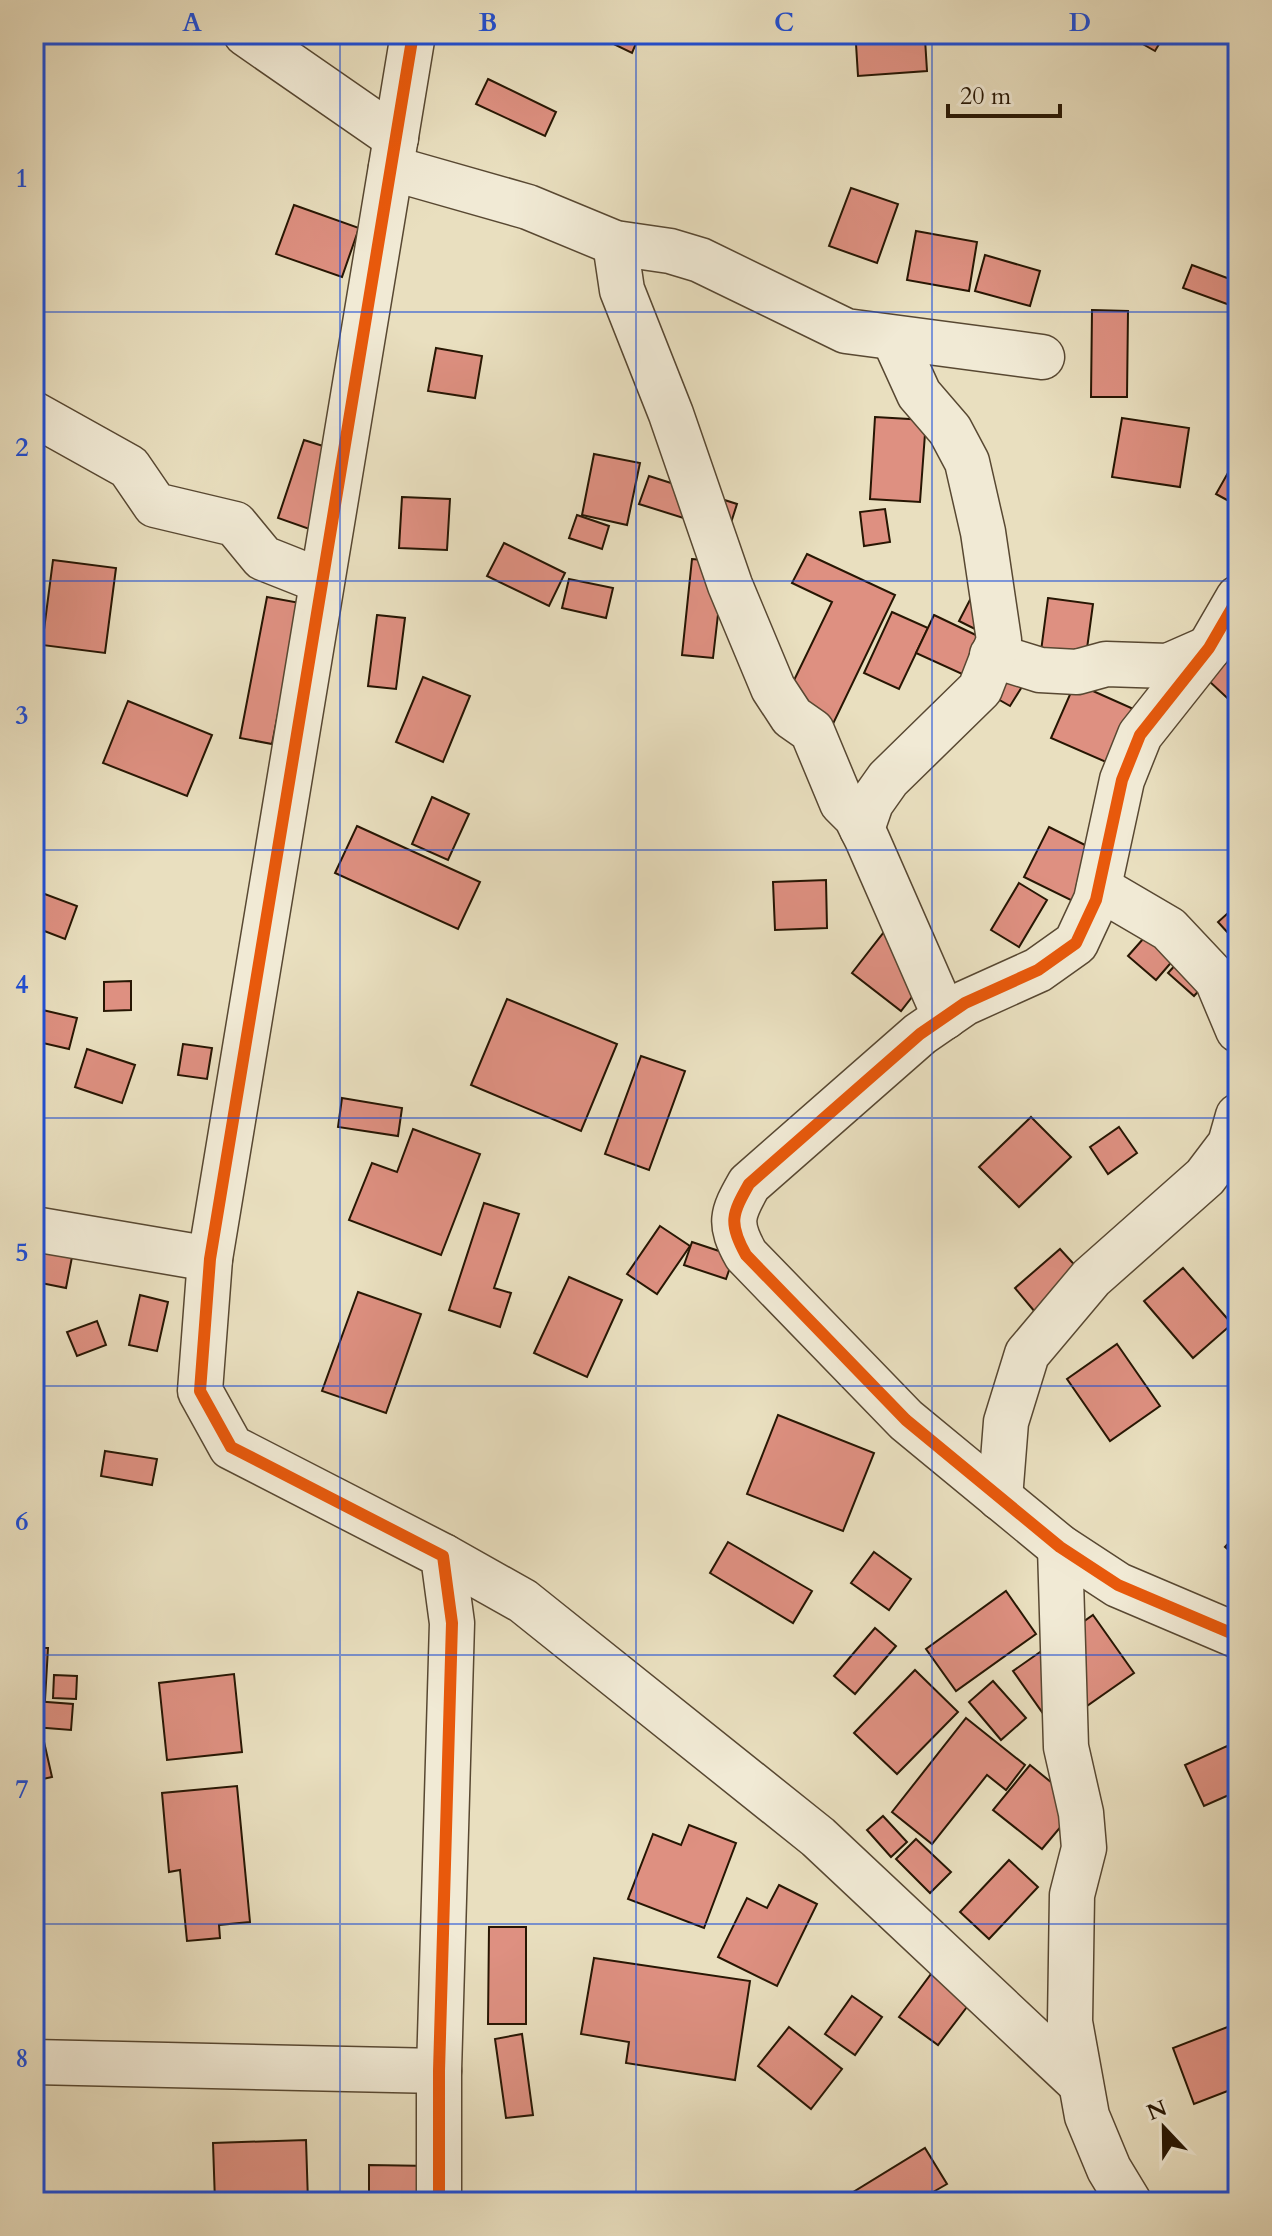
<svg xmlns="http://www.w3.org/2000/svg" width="1272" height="2236" viewBox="0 0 1272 2236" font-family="Cardo,serif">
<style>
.building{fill:#de9081;stroke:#271603;stroke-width:2}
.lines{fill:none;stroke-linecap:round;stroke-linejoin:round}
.street-casing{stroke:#584832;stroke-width:47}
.street{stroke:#f1ead5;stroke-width:44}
.cycleway-casing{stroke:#f1ead5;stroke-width:17}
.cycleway{stroke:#e8590c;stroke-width:12}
.grid{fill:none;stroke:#1d4ed8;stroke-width:2;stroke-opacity:0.55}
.neatline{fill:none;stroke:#1d4ed8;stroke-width:3}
.grid-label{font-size:26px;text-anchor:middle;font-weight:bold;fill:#1d4ed8}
</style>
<rect width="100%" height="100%" fill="#e9dfbf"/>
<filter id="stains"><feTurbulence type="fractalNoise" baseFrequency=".0025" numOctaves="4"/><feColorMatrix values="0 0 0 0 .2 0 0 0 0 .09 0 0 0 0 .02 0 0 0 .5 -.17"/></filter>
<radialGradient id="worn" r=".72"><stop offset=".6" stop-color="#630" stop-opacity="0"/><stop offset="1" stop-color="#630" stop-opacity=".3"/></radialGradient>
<g class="building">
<path d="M593 34H640L632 53Z"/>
<path d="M1125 34H1165L1155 51Z"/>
<path d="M925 39 927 71 858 76 856 44Z"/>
<path d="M488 79 556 112 545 136 476 104Z"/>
<path d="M851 188 898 204 877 263 829 246Z"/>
<path d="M294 205 359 228 342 277 276 254Z"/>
<path d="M916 231 977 242 969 291 907 280Z"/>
<path d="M985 255 1040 271 1030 306 975 291Z"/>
<path d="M1192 265 1238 282V308L1183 288Z"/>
<path d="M1092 310 1128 311 1127 397H1091Z"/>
<path d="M436 348 482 356 475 398 428 391Z"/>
<path d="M875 417 926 420 920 502 870 499Z"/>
<path d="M1122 418 1189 428 1180 487 1112 477Z"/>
<path d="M304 440 342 452 315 531 278 518Z"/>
<path d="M594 454 640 463 627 525 582 515Z"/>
<path d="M1238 455V506L1216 494Z"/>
<path d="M649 476 737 504 728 532 639 504Z"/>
<path d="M402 497 450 499 447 550 399 548Z"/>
<path d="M885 509 890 542 864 546 860 512Z"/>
<path d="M577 515 609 526 602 549 569 538Z"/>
<path d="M504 543 565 573 549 606 487 576Z"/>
<path d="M807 554 895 595 831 728 782 705 832 602 792 583Z"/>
<path d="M692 559 724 562 713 658 682 655Z"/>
<path d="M53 560 116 568 105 653 42 645Z"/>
<path d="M569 579 613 588 606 618 562 608Z"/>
<path d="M973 594 995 639 959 621Z"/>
<path d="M267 597 300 603 272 744 240 738Z"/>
<path d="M1048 598 1093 604 1086 656 1041 651Z"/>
<path d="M892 612 928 628 899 689 864 673Z"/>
<path d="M377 615 405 618 396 689 368 686Z"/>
<path d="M934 615 1001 647 984 684 916 653Z"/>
<path d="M1238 622V708L1195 668Z"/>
<path d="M1035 666 1010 706 984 691Z"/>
<path d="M423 677 470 696 443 762 396 742Z"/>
<path d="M1075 683 1138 711 1113 765 1051 738Z"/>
<path d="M128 701 212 735 187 796 103 763Z"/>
<path d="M432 797 469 814 448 860 412 844Z"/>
<path d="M357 826 480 882 458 929 335 873Z"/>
<path d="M1049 827 1109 857 1085 907 1024 877Z"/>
<path d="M826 880 827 928 775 930 773 882Z"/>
<path d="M1019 883 1047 900 1019 947 991 930Z"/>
<path d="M34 890 77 906 65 939 34 927Z"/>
<path d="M1238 904V944L1218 922Z"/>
<path d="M1166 913 1194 936 1156 980 1128 956Z"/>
<path d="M891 923 940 961 901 1011 852 973Z"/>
<path d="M1197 941 1223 964 1194 996 1168 973Z"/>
<path d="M131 981V1010L104 1011V982Z"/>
<path d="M507 999 617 1044 581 1131 471 1085Z"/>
<path d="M34 1008 77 1018 69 1049 34 1041Z"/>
<path d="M183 1044 212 1048 207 1079 178 1075Z"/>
<path d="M87 1049 135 1065 122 1103 75 1087Z"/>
<path d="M641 1056 685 1071 649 1170 605 1154Z"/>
<path d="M342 1098 402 1108 398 1136 338 1127Z"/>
<path d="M1031 1117 1071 1157 1019 1207 979 1167Z"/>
<path d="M1119 1127 1137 1153 1108 1174 1090 1147Z"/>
<path d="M413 1129 480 1154 441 1255 349 1220 372 1163 397 1172Z"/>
<path d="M484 1203 519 1214 494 1288 511 1293 500 1327 449 1310Z"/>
<path d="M660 1226 690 1246 657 1294 627 1274Z"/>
<path d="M692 1242 734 1256 726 1279 684 1265Z"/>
<path d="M1060 1249 1081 1272 1035 1312 1015 1288Z"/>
<path d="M43 1251 72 1257 66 1288 36 1282Z"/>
<path d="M1183 1268 1232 1324 1193 1358 1144 1301Z"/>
<path d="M569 1277 622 1300 587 1377 534 1353Z"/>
<path d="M358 1292 421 1314 386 1413 322 1391Z"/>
<path d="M140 1295 168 1302 157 1351 129 1345Z"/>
<path d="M97 1321 106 1345 77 1356 67 1332Z"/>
<path d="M1117 1344 1160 1406 1110 1441 1067 1379Z"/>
<path d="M778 1415 874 1453 843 1531 747 1494Z"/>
<path d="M105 1451 157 1459 152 1485 101 1476Z"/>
<path d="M1238 1533V1558L1225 1547Z"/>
<path d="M728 1542 812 1591 793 1623 710 1573Z"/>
<path d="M874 1552 911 1579 889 1610 851 1583Z"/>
<path d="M1006 1591 1036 1634 956 1691 926 1649Z"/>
<path d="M1093 1615 1134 1673 1054 1729 1013 1671Z"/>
<path d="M875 1628 896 1646 855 1694 834 1676Z"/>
<path d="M34 1648H48L45 1700H34Z"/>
<path d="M915 1670 958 1712 897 1774 854 1733Z"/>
<path d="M234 1674 242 1752 167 1760 159 1683Z"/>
<path d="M54 1675 77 1676 76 1699 53 1698Z"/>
<path d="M993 1681 1026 1718 1001 1740 969 1702Z"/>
<path d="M34 1701 73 1704 71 1730 34 1727Z"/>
<path d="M966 1718 1025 1765 1006 1790 987 1775 932 1844 892 1812Z"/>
<path d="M42 1733 52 1777 34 1781V1735Z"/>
<path d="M1227 1746 1238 1771V1791L1204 1806 1185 1765Z"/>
<path d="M1030 1765 1079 1805 1042 1849 993 1810Z"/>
<path d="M237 1786 250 1922 219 1925 220 1938 187 1941 180 1870 169 1872 162 1793Z"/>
<path d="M883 1816 907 1842 891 1857 867 1830Z"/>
<path d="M689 1825 736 1843 704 1928 628 1899 653 1834 681 1845Z"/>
<path d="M916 1839 951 1872 930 1893 896 1859Z"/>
<path d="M1009 1860 1038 1887 989 1939 960 1912Z"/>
<path d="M779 1885 817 1904 777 1986 718 1957 747 1898 767 1908Z"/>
<path d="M489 1927H526V2024H488Z"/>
<path d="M594 1958 750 1981 735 2080 626 2063 629 2042 581 2034Z"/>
<path d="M934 1970 973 1999 938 2045 899 2017Z"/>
<path d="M852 1996 882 2017 855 2055 825 2034Z"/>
<path d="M1238 2023V2087L1194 2104 1173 2048Z"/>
<path d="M789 2027 842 2069 811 2109 758 2066Z"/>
<path d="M522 2034 533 2115 506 2118 495 2039Z"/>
<path d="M306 2140 308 2202H215L213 2143Z"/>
<path d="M925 2148 947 2184 921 2199 923 2202H837Z"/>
<path d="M369 2165 431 2166V2202H369Z"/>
</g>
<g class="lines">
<g class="street-casing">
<g id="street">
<path d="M246 34 396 138"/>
<path d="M413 34 210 1259 200 1391 231 1447 443 1556 452 1623 439 2071V2202"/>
<path d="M391 168 528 207 615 243 670 251 700 260 846 331 1042 357"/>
<path d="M615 243 622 290 671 414 730 585 773 688 792 717 812 731 842 803 856 817 867 839 945 1017"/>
<path d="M34 414 129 467 155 505 235 524 263 558 321 581"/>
<path d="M1238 598 1209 648 1140 735 1122 780 1096 900 1076 943 1038 970 965 1003 920 1034 749 1184C732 1214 728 1223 746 1255L906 1420 1060 1547 1118 1585 1238 1636"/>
<path d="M992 655 1040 670 1077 672 1106 664 1168 666 1209 648"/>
<path d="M862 829 871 803 888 779 980 689 999 640 983 532 967 462 950 430 919 394 894 339"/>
<path d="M1099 888 1169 929 1217 980 1238 1030"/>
<path d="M34 1229 210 1259"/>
<path d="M1000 1498 1006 1422 1027 1354 1091 1278 1205 1177 1230 1144 1238 1116"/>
<path d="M1060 1547 1066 1747 1081 1813 1084 1848 1072 1895 1070 2022 1087 2116 1109 2169 1129 2202"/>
<path d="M443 1556 523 1601 818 1837 1080 2083"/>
<path d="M34 2062 439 2071"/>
</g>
</g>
<use href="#street" class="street"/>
<g class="cycleway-casing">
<g id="cycleway">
<path d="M413 34 210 1259 200 1391 231 1447 443 1556 452 1623 439 2071V2202"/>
<path d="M1238 598 1209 648 1140 735 1122 780 1096 900 1076 943 1038 970 965 1003 920 1034 749 1184C732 1214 728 1223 746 1255L906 1420 1060 1547 1118 1585 1238 1636"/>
</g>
</g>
<use href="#cycleway" class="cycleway"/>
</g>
<path class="grid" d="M340 34V2202M636 34V2202M932 34V2202M34 312H1238M34 581H1238M34 850H1238M34 1118H1238M34 1386H1238M34 1655H1238M34 1924H1238"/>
<rect width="1272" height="2236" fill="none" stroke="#e9dfbf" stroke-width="88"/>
<g transform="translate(1164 2128) rotate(338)" stroke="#f1ead5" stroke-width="6" paint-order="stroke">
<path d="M0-6L14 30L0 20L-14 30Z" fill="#271603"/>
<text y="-12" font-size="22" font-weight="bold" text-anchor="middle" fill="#271603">N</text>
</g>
<path d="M948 104v12h112v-12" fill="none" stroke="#271603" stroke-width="4"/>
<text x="960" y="104" font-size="24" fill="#271603" stroke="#f1ead5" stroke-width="6" paint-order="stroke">20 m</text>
<rect x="44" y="44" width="1184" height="2148" class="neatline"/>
<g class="grid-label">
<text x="192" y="31">A</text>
<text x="488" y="31">B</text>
<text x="784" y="31">C</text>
<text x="1080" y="31">D</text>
<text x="22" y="187">1</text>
<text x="22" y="456">2</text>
<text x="22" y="724">3</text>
<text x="22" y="993">4</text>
<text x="22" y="1261">5</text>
<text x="22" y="1530">6</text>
<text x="22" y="1798">7</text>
<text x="22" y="2067">8</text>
</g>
<rect width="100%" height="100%" filter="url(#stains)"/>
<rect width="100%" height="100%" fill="url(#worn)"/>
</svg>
